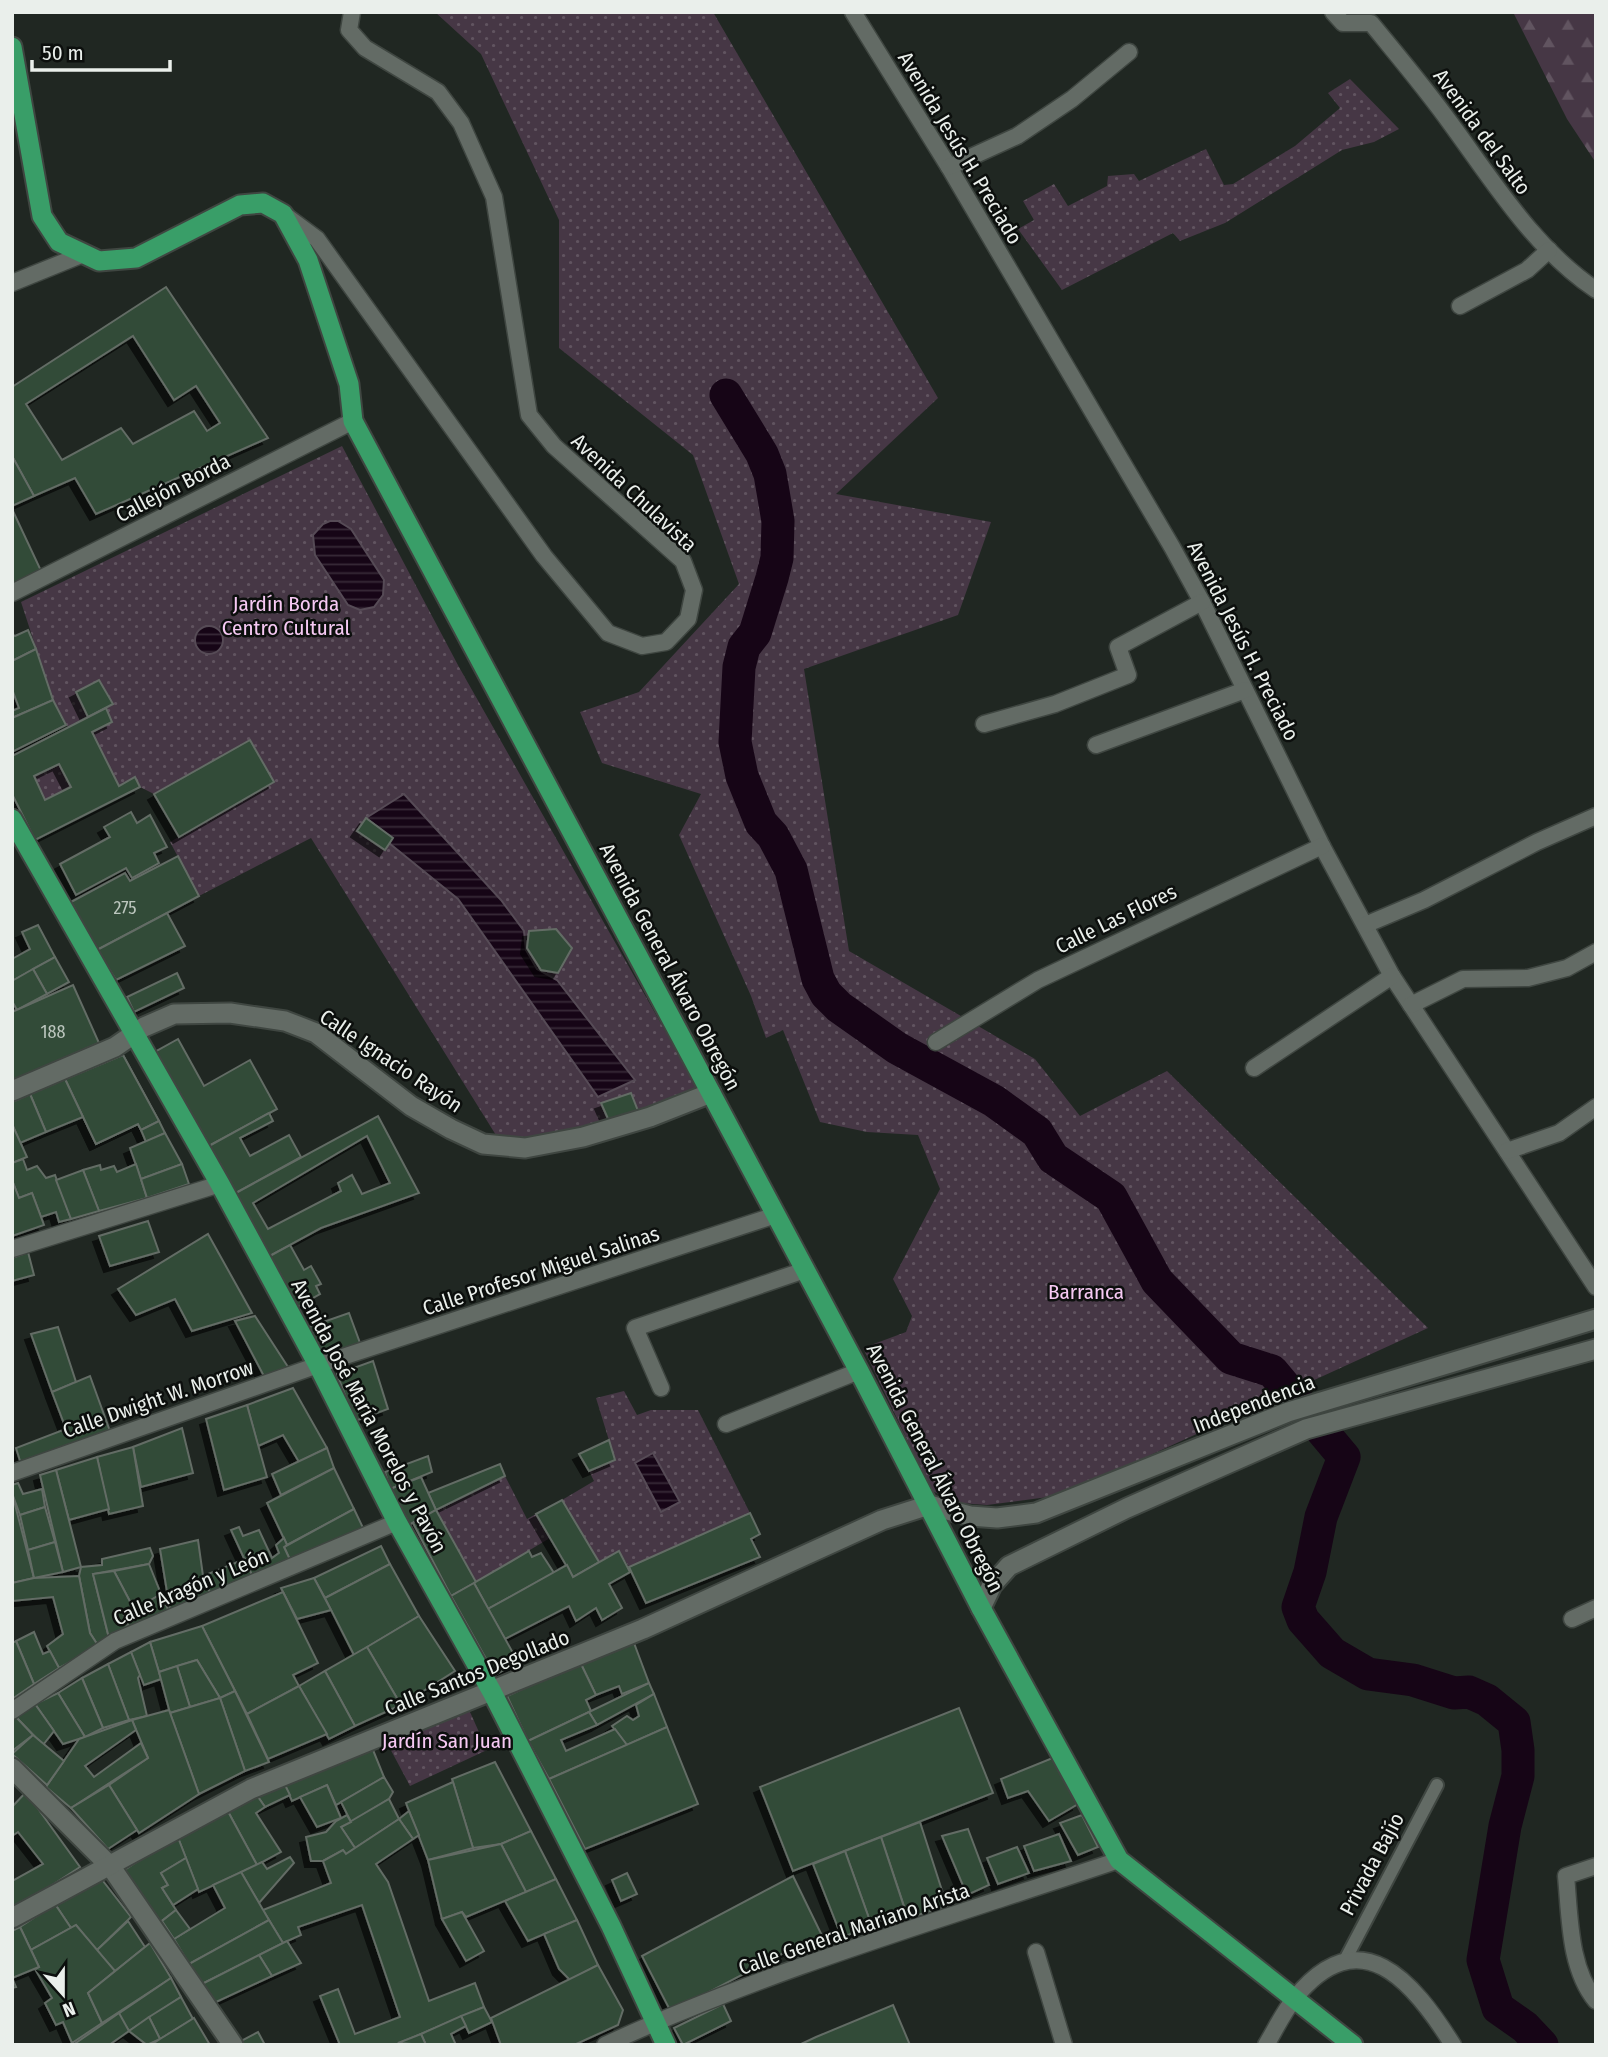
<svg xmlns="http://www.w3.org/2000/svg" width="1608" height="2057" viewBox="0 0 1608 2057" font-family="'Fira Sans Condensed',sans-serif">
<style>
.green{fill:url(#green-dots)}
.forest{fill:url(#forest-firs)}
.water{fill:url(#water-rules);stroke:#564b56;stroke-width:2}
.lines{fill:none;stroke-linecap:round;stroke-linejoin:round}
.river{stroke:#160516;stroke-width:33}
.building{fill:#314b38;stroke:#636c65;stroke-width:2;fill-rule:evenodd;filter:url(#shadow)}
.pedestrian-casing{stroke:#3f4641;stroke-width:16}
.minor-casing{stroke:#3f4641;stroke-width:19}
.tertiary-casing{stroke:#3f4641;stroke-width:23}
.primary-casing{stroke:#3f4641;stroke-width:23}
.pedestrian{stroke:#636b65;stroke-width:12}
.minor{stroke:#636b65;stroke-width:16}
.tertiary{stroke:#636b65;stroke-width:19}
.primary{stroke:#399e68;stroke-width:19}
.labels{text-anchor:middle;stroke-width:5;stroke-linejoin:round;paint-order:stroke}
.number-label{font-size:18px;fill:#bcc6be}
.street-label{font-size:21px;fill:#eaefeb;stroke:#0c0f0d}
.park-label{font-size:21px;fill:#f6c9f3;stroke:#0c0f0d}
</style>
<defs>
<pattern id="green-dots" width="8" height="8" patternUnits="userSpaceOnUse" patternTransform="scale(1.75)"><rect width="8" height="8" fill="#463745"/><path d="M2 2h.1M6 6h.1" fill="none" stroke="#615460" stroke-width="1.8" stroke-linecap="round"/></pattern>
<pattern id="forest-firs" width="22" height="20" patternUnits="userSpaceOnUse" patternTransform="scale(1.75)"><rect width="22" height="20" fill="#463745"/><path d="M5 1l3.5 6h-7zM16 11l3.5 6h-7z" fill="#615460"/></pattern>
<pattern id="water-rules" width="6" height="5" patternUnits="userSpaceOnUse" patternTransform="scale(1.75)"><rect width="6" height="5" fill="#160516"/><path d="M0 2.5h6" fill="none" stroke="#382a38"/></pattern>
<filter id="shadow"><feDropShadow dx="-6" dy="6" stdDeviation="0" flood-color="#0009"/></filter>
</defs>
<rect width="100%" height="100%" fill="#202722"/>
<g class="green">
<path d="M435 12H713L938 398 836 494 991 522 958 615 804 669 849 951 1035 1059 1080 1116 1167 1071 1428 1328 1063 1495 987 1505 960 1503 932 1491 863 1348 906 1332 912 1316 893 1279 940 1189 918 1135 867 1132 820 1122 783 1030 766 1038 751 996 679 835 701 794 602 763 580 712 639 692 739 584 693 455 559 348V220L481 54Z"/>
<path d="M1350 79 1399 129 1374 142 1342 150 1225 223 1180 241 1173 233 1062 290 1018 229 1034 220 1023 201 1054 184 1068 206 1107 186 1108 176 1134 174 1139 181 1206 149 1224 185 1233 184 1295 146 1340 108 1328 93Z"/>
<path d="M342 446 459 667 701 1094 522 1144 499 1140 311 838 199 896 170 842 274 782 250 740 154 794 140 787 35 840 12 794V756L68 727 53 700 21 602Z"/>
<path d="M624 1391 637 1415 651 1410H698L750 1513 629 1567 619 1551 599 1562 562 1500 594 1481 589 1471 615 1460 596 1398Z"/>
<path d="M505 1476 527 1519 536 1514 550 1538 476 1582 436 1510Z"/>
<path d="M466 1703 487 1750 410 1786 386 1741Z"/>
</g>
<path class="forest" d="M1513 12H1596V163L1567 119Z"/>
<g class="water">
<path d="M330 521H338L351 529 384 580 383 595 374 607 360 610 348 605 315 555 313 535 323 524Z"/>
<circle cx="209" cy="640" r="14"/>
<path d="M404 794 501 900 524 931 526 950 537 969 557 980 635 1080 598 1097 458 899 389 843 392 838 366 818Z"/>
<path d="M653 1453 680 1502 661 1512 635 1463Z"/>
</g>
<g class="lines">
<path class="river" d="M726 395 762 454 770 474 778 521 777 558 772 578 755 633 744 647 739 667 735 742 742 776 761 823 773 836 791 870 818 979 826 994 839 1007 897 1048 994 1101 1037 1132 1053 1158 1111 1197 1157 1281 1231 1358 1272 1371 1344 1457 1321 1517 1310 1572 1298 1607 1303 1620 1332 1653 1368 1674 1413 1680 1454 1693 1469 1692 1487 1700 1514 1722 1518 1750V1776L1505 1826 1483 1960 1498 2008 1525 2027 1542 2045"/>
</g>
<g class="building">
<path d="M166 287 268 438 96 514 75 478 34 496 12 456V387ZM133 336 174 400 196 386 220 423 207 431 194 411 133 444 121 428 62 460 26 404Z"/>
<path d="M12 456 34 496 12 506Z"/>
<path d="M12 509 43 575 12 590Z"/>
<path d="M28 630 36 649 12 661V634L15 636Z"/>
<path d="M36 649 53 700 12 718V711L19 708 12 689V661Z"/>
<path d="M99 680 113 704 88 717 76 692Z"/>
<path d="M53 700 66 725 12 752V718Z"/>
<path d="M106 708 112 722 92 732 119 786 135 777 140 787 35 840 12 794V756ZM59 764 71 787 45 800 34 776Z"/>
<path d="M250 740 274 782 179 837 154 794Z"/>
<path d="M131 812 137 823 150 815 167 847 154 853 159 863 132 878 126 868 76 895 60 864 110 837 104 827Z"/>
<path d="M366 818 393 838 385 850 357 831Z"/>
<path d="M178 856 199 896 97 950 71 902 125 873 130 881Z"/>
<path d="M167 913 185 946 116 980 97 950Z"/>
<path d="M38 925 55 957 12 981V959L30 949 22 932Z"/>
<path d="M556 929 572 948 558 973 541 970 527 948 529 931Z"/>
<path d="M55 957 69 982 47 994 33 969Z"/>
<path d="M33 969 47 994 17 1010 12 1001V981Z"/>
<path d="M177 973 184 988 134 1012 127 997Z"/>
<path d="M73 985 99 1043 12 1081V1012Z"/>
<path d="M178 1039 204 1086 250 1060 277 1109 205 1148 153 1053Z"/>
<path d="M123 1055 159 1121 141 1130 138 1124 96 1144 65 1079ZM113 1095 124 1116 108 1124 98 1103Z"/>
<path d="M123 1055 159 1121 141 1130 138 1124 96 1144 65 1079Z"/>
<path d="M65 1079 83 1117 46 1132 30 1094Z"/>
<path d="M631 1093 638 1111 609 1121 601 1103Z"/>
<path d="M30 1094 46 1132 20 1143 12 1124V1102Z"/>
<path d="M269 1113 273 1121 240 1138 250 1156 289 1135 301 1157 234 1194 209 1146Z"/>
<path d="M378 1116 419 1193 321 1228 268 1257 234 1194ZM367 1136 390 1183 362 1194 352 1175 338 1183 341 1191 268 1229 253 1203Z"/>
<path d="M159 1121 165 1133 146 1142 141 1130Z"/>
<path d="M12 1124 27 1157 12 1163Z"/>
<path d="M165 1133 182 1164 141 1179 130 1148Z"/>
<path d="M23 1159 27 1170 37 1166 46 1178 55 1175 71 1219 59 1222 56 1212 41 1217 32 1193 19 1198 12 1180V1163Z"/>
<path d="M136 1164 147 1198 99 1211 83 1170 100 1165 101 1170 114 1166 117 1172Z"/>
<path d="M182 1164 189 1184 147 1198 141 1179Z"/>
<path d="M83 1170 99 1211 71 1219 56 1180Z"/>
<path d="M12 1180 19 1198 32 1193 44 1225 12 1236Z"/>
<path d="M148 1221 159 1252 110 1266 99 1236Z"/>
<path d="M208 1234 252 1313 192 1331 175 1299 136 1315 118 1289Z"/>
<path d="M290 1245 304 1270 311 1266 321 1284 316 1286 320 1294 295 1308 268 1257Z"/>
<path d="M28 1252 34 1275 12 1281V1258Z"/>
<path d="M349 1313 360 1343 325 1357 306 1328Z"/>
<path d="M255 1316 290 1370 266 1380 235 1321Z"/>
<path d="M58 1327 76 1382 52 1392 31 1334Z"/>
<path d="M373 1361 388 1409 355 1421 337 1374Z"/>
<path d="M90 1376 111 1434 22 1467 16 1448 66 1429 52 1392Z"/>
<path d="M293 1388 327 1448 299 1462 283 1435 258 1446 247 1405Z"/>
<path d="M247 1405 267 1477 224 1490 206 1419Z"/>
<path d="M182 1428 193 1473 141 1487 133 1447Z"/>
<path d="M609 1440 615 1460 589 1471 579 1454Z"/>
<path d="M133 1447 143 1506 109 1514 97 1457Z"/>
<path d="M327 1448 334 1468 281 1495 272 1474Z"/>
<path d="M428 1456 432 1472 390 1489 385 1472Z"/>
<path d="M97 1457 109 1509 69 1520 56 1470Z"/>
<path d="M500 1464 505 1476 436 1510 428 1493Z"/>
<path d="M334 1468 354 1509 287 1545 267 1503Z"/>
<path d="M56 1470 81 1567 63 1572 40 1475Z"/>
<path d="M421 1477 436 1510 407 1526 390 1489Z"/>
<path d="M18 1483 23 1494 42 1489 45 1507 20 1515 12 1493V1485Z"/>
<path d="M12 1493 34 1578 12 1583Z"/>
<path d="M562 1500 599 1562 573 1577 536 1514Z"/>
<path d="M45 1507 55 1542 28 1550 20 1515Z"/>
<path d="M354 1509 365 1532 292 1564 284 1547Z"/>
<path d="M436 1510 476 1582 451 1596 413 1523Z"/>
<path d="M750 1513 760 1534 751 1539 760 1557 646 1603 629 1567Z"/>
<path d="M239 1527 243 1536 259 1530 272 1558 279 1553 276 1545 284 1538 287 1545 284 1547 292 1564 254 1580 231 1530Z"/>
<path d="M198 1540 203 1576 212 1597 171 1616 160 1549Z"/>
<path d="M55 1542 63 1572 34 1578 28 1550Z"/>
<path d="M381 1546 390 1564 325 1598 314 1578Z"/>
<path d="M150 1548 153 1556 149 1564 93 1574 110 1642 99 1647 90 1633 79 1576 81 1567 102 1565V1559Z"/>
<path d="M529 1551 532 1557 541 1553 554 1573 488 1609 474 1583Z"/>
<path d="M619 1551 630 1572 609 1584 622 1608 602 1620 596 1608 576 1621 569 1606 505 1639 488 1609 567 1565 573 1577Z"/>
<path d="M245 1559 254 1580 212 1597 203 1576Z"/>
<path d="M149 1564 161 1594 135 1611 114 1571Z"/>
<path d="M390 1564 419 1616 354 1655 325 1598Z"/>
<path d="M114 1571 135 1611 124 1616 128 1625 110 1642 93 1574Z"/>
<path d="M79 1576 90 1633 99 1647 59 1668 47 1646 63 1634 53 1597 12 1601V1583L34 1578Z"/>
<path d="M314 1578 331 1610 297 1619 281 1588Z"/>
<path d="M474 1583 518 1662 495 1675 451 1596Z"/>
<path d="M283 1592 318 1663 293 1675 299 1686 247 1714 202 1626Z"/>
<path d="M161 1594 171 1616 132 1633 124 1616Z"/>
<path d="M419 1616 455 1671 401 1705 367 1647Z"/>
<path d="M202 1626 235 1691 220 1698 197 1660 159 1672 150 1642Z"/>
<path d="M34 1632 43 1654 50 1651 59 1668 34 1684 16 1641Z"/>
<path d="M16 1641 34 1684 12 1699V1643Z"/>
<path d="M150 1642 161 1679 144 1685 131 1652Z"/>
<path d="M634 1643 649 1683 622 1694 619 1686 596 1695 580 1662Z"/>
<path d="M367 1647 401 1705 355 1726 325 1671Z"/>
<path d="M131 1652 140 1675 138 1678 147 1716 129 1720 108 1664Z"/>
<path d="M197 1660 220 1698 190 1707 177 1666Z"/>
<path d="M580 1662 596 1695 586 1700 591 1711 528 1741 507 1696Z"/>
<path d="M108 1664 129 1720 103 1728 82 1678Z"/>
<path d="M177 1666 190 1707 170 1713 159 1672Z"/>
<path d="M325 1671 355 1726 329 1739 299 1686Z"/>
<path d="M82 1678 103 1728 85 1737 58 1693Z"/>
<path d="M649 1683 654 1694 597 1725 589 1712Z"/>
<path d="M299 1686 327 1734 268 1759 247 1714Z"/>
<path d="M235 1691 269 1762 245 1771 220 1698Z"/>
<path d="M58 1693 85 1737 63 1744 35 1704Z"/>
<path d="M654 1694 667 1727 627 1745 612 1726 627 1716 633 1720 639 1716 636 1705Z"/>
<path d="M220 1698 245 1771 199 1794 170 1713Z"/>
<path d="M35 1704 54 1731 43 1745 15 1716Z"/>
<path d="M959 1708 993 1793 793 1871 760 1787Z"/>
<path d="M169 1710 199 1794 139 1833 109 1785 148 1758 132 1720Z"/>
<path d="M589 1712 597 1725 561 1740 566 1751 615 1729 627 1745 549 1779 528 1741Z"/>
<path d="M15 1716 33 1735 12 1751V1717Z"/>
<path d="M132 1720 136 1730 85 1766 94 1777 141 1743 148 1758 71 1808 46 1787 79 1739Z"/>
<path d="M667 1727 698 1804 585 1849 549 1779Z"/>
<path d="M33 1735 64 1761 47 1785 12 1754Z"/>
<path d="M371 1745 384 1777 336 1805 327 1785 292 1801 283 1781Z"/>
<path d="M1055 1757 1078 1804 1049 1821 1028 1791 1008 1798 1001 1779Z"/>
<path d="M495 1762 531 1831 501 1844 473 1848 452 1779Z"/>
<path d="M384 1777 393 1792 389 1799 351 1822 341 1802Z"/>
<path d="M283 1781 290 1795 265 1807 254 1791Z"/>
<path d="M453 1782 473 1848 428 1860 406 1803Z"/>
<path d="M109 1785 137 1830 108 1849 71 1808Z"/>
<path d="M327 1785 341 1818 317 1827 300 1797Z"/>
<path d="M254 1791 265 1807 256 1813 281 1852 257 1865 225 1806Z"/>
<path d="M26 1792 80 1867 12 1911V1881L43 1864 18 1832 12 1836V1807Z"/>
<path d="M389 1799 399 1819 355 1848 341 1827Z"/>
<path d="M225 1806 257 1865 199 1892 177 1835Z"/>
<path d="M409 1811 419 1835 413 1839 399 1819Z"/>
<path d="M347 1815 351 1822 341 1827 355 1848 346 1854 343 1850 323 1861H311L306 1837 326 1832 336 1821Z"/>
<path d="M1082 1815 1098 1847 1078 1855 1060 1823Z"/>
<path d="M399 1819 413 1839 376 1864 388 1882 429 2001 475 1983 484 2007 395 2045H340L320 1996 338 1989 355 2034 400 2017 362 1905 298 1927 301 1935 283 1943 263 1910 331 1883 323 1861 343 1850 346 1854Z"/>
<path d="M920 1822 947 1906 908 1918 881 1837Z"/>
<path d="M968 1829 989 1885 967 1895 942 1836Z"/>
<path d="M531 1831 556 1879 526 1892 501 1844Z"/>
<path d="M1059 1834 1071 1861 1034 1871 1024 1846Z"/>
<path d="M177 1835 186 1858 161 1873 168 1885 162 1888 176 1910 155 1926 120 1873Z"/>
<path d="M881 1837 906 1913 871 1924 845 1851Z"/>
<path d="M501 1844 526 1892 466 1917 462 1912 442 1919 428 1860Z"/>
<path d="M1017 1847 1029 1873 998 1884 987 1858Z"/>
<path d="M845 1851 871 1924 842 1938 813 1864Z"/>
<path d="M290 1857 294 1863 259 1903 241 1872 262 1862 267 1869Z"/>
<path d="M186 1858 198 1889 173 1905 162 1888 168 1885 161 1873Z"/>
<path d="M241 1872 269 1920 189 1964 174 1939 225 1908 213 1885Z"/>
<path d="M627 1873 637 1894 621 1901 612 1880Z"/>
<path d="M793 1876 829 1950 799 1961 793 1948 671 2012 642 1956Z"/>
<path d="M97 1879 103 1881 131 1917 96 1951 76 1925 71 1928 55 1904Z"/>
<path d="M556 1879 577 1920 528 1941 505 1901Z"/>
<path d="M55 1904 71 1928 31 1950 20 1927Z"/>
<path d="M176 1910 190 1929 174 1939 162 1921Z"/>
<path d="M462 1912 484 1951 466 1961 442 1919Z"/>
<path d="M269 1920 283 1943 202 1984 189 1964Z"/>
<path d="M577 1920 598 1965 570 1980 559 1969 544 1934Z"/>
<path d="M128 1921 145 1947 115 1971 96 1951Z"/>
<path d="M76 1925 115 1971 88 1993 102 2023 72 2043 63 2022 56 2025 45 2003 52 1998 35 1969 39 1967 31 1950Z"/>
<path d="M20 1927 39 1967 12 1978 16 1987 12 1988V1931Z"/>
<path d="M287 1941 301 1963 272 1976 259 1955Z"/>
<path d="M150 1943 171 1978 102 2023 88 1993Z"/>
<path d="M259 1955 272 1976 214 2003 202 1984Z"/>
<path d="M598 1965 623 2010 618 2025 574 2045H501L491 2018Z"/>
<path d="M171 1978 181 1997 129 2031 118 2014Z"/>
<path d="M181 1997 193 2019 160 2039 149 2017Z"/>
<path d="M723 2004 731 2021 683 2045 674 2028Z"/>
<path d="M893 2005 910 2045H799L816 2037Z"/>
<path d="M484 2007 492 2022 469 2033 461 2016Z"/>
<path d="M119 2013 129 2031 109 2045H73Z"/>
<path d="M461 2016 466 2026 451 2034 456 2045H426L421 2034Z"/>
<path d="M149 2017 160 2039 147 2045 129 2031Z"/>
<path d="M194 2018 210 2045H151L160 2039Z"/>
<path d="M258 2032 265 2045H241L239 2042Z"/>
<path d="M421 2034 426 2045 398 2043Z"/>
</g>
<g class="lines">
<g class="pedestrian-casing">
<path id="pedestrian" d="M1344 1962 1437 1785"/>
</g>
<g class="minor-casing">
<g id="minor">
<path d="M853 12 949 167 1172 547 1202 602 1322 846 1392 976 1596 1287"/>
<path d="M1333 12 1343 23H1371C1398 56 1426 89 1451 124 1495 184 1534 248 1596 290"/>
<path d="M949 167 1017 136 1072 99 1129 52"/>
<path d="M286 216 317 239 544 556 608 633 642 646 666 642 688 619 694 590 683 561 554 446 529 415 494 197 461 123 438 92 365 48 349 30 352 12"/>
<path d="M12 283 81 255"/>
<path d="M1460 306 1527 270 1549 250"/>
<path d="M12 593 353 421"/>
<path d="M984 724 1055 704 1128 675 1118 647 1202 602"/>
<path d="M1096 745 1245 690"/>
<path d="M1365 925 1424 900 1537 842 1596 816"/>
<path d="M1411 1005 1463 979 1528 978 1567 968 1596 952"/>
<path d="M936 1042 1038 980 1322 846"/>
<path d="M1254 1068 1392 976"/>
<path d="M1507 1151 1559 1133 1596 1107"/>
<path d="M12 1249 220 1184"/>
<path d="M661 1388 635 1328 805 1270"/>
<path d="M726 1424 859 1371"/>
<path d="M12 1473 318 1365 776 1215"/>
<path d="M1572 1619 1596 1608"/>
<path d="M12 1711 115 1641 397 1522"/>
<path d="M1596 1866 1566 1876C1570 1917 1569 1968 1596 2001"/>
<path d="M1036 1952 1064 2045"/>
<path d="M605 2045C770 1969 947 1918 1119 1860"/>
<path d="M1266 2045C1275 2030 1283 2013 1294 1999 1360 1917 1413 1981 1453 2045"/>
</g>
</g>
<g class="tertiary-casing">
<g id="tertiary">
<path d="M12 1091 115 1047 144 1027 174 1014 230 1013 285 1021 316 1033 411 1106 451 1129 483 1144 525 1148 583 1137 650 1117 711 1093"/>
<path d="M981 1608 992 1585 1009 1566 1127 1508 1306 1429 1596 1349"/>
<path d="M12 1768 111 1867 233 2045"/>
<path d="M12 1918 251 1789 643 1629 882 1520 929 1505 970 1516 997 1518 1036 1513 1288 1412 1596 1319"/>
</g>
</g>
<g class="primary-casing">
<g id="primary">
<path d="M12 47 42 216 59 242 99 261 136 258 240 205 263 203 283 214 308 260 349 384 353 421 859 1371 981 1608 1119 1860 1353 2045"/>
<path d="M12 819 220 1184 318 1365 397 1522 492 1692 611 1926 666 2045"/>
</g>
</g>
<use href="#pedestrian" class="pedestrian"/>
<use href="#minor" class="minor"/>
<use href="#tertiary" class="tertiary"/>
<use href="#primary" class="primary"/>
</g>
<g class="labels">
<g class="number-label">
<text x="125" y="914">275</text>
<text x="53" y="1038">188</text>
</g>
<g class="street-label">
<text transform="translate(1482 132) rotate(54)" y="7">Avenida del Salto</text>
<text transform="translate(960 148) rotate(59)" y="7">Avenida Jesús H. Preciado</text>
<text transform="translate(173 488) rotate(-27)" y="7">Callejón Borda</text>
<text transform="translate(634 493) rotate(43)" y="7">Avenida Chulavista</text>
<text transform="translate(1243 641) rotate(63)" y="7">Avenida Jesús H. Preciado</text>
<text transform="translate(1116 919) rotate(-26)" y="7">Calle Las Flores</text>
<text transform="translate(670 967) rotate(62)" y="7">Avenida General Álvaro Obregón</text>
<text transform="translate(391 1061) rotate(34)" y="7">Calle Ignacio Rayón</text>
<text transform="translate(541 1271) rotate(-18)" y="7">Calle Profesor Miguel Salinas</text>
<text transform="translate(158 1399) rotate(-19)" y="7">Calle Dwight W. Morrow</text>
<text transform="translate(1254 1404) rotate(-21)" y="7">Independencia</text>
<text transform="translate(369 1416) rotate(62)" y="7">Avenida José María Morelos y Pavón</text>
<text transform="translate(935 1468) rotate(63)" y="7">Avenida General Álvaro Obregón</text>
<text transform="translate(191 1587) rotate(-23)" y="7">Calle Aragón y León</text>
<text transform="translate(477 1673) rotate(-22)" y="7">Calle Santos Degollado</text>
<text transform="translate(1372 1864) rotate(-62)" y="7">Privada Bajío</text>
<text transform="translate(854 1929) rotate(-19)" y="7">Calle General Mariano Arista</text>
</g>
<g class="park-label">
<text x="286" y="611">Jardín Borda<tspan x="286" dy="24">Centro Cultural</tspan></text>
<text x="1086" y="1299">Barranca</text>
<text x="447" y="1748">Jardín San Juan</text>
</g>
</g>
<rect width="1608" height="2057" fill="none" stroke="#eaefeb" stroke-width="28"/>
<g transform="translate(63 1994) rotate(159)" stroke="#0c0f0d" stroke-width="5" paint-order="stroke">
<path d="M0-5L12 26L0 18L-12 26Z" fill="#eaefeb"/>
<text y="-10" font-size="19" font-weight="bold" text-anchor="middle" fill="#eaefeb">N</text>
</g>
<path d="M32 60v10h138v-10" fill="none" stroke="#eaefeb" stroke-width="3.5"/>
<text x="42" y="60" font-size="21" fill="#eaefeb" stroke="#0c0f0d" stroke-width="5" paint-order="stroke">50 m</text>
</svg>
